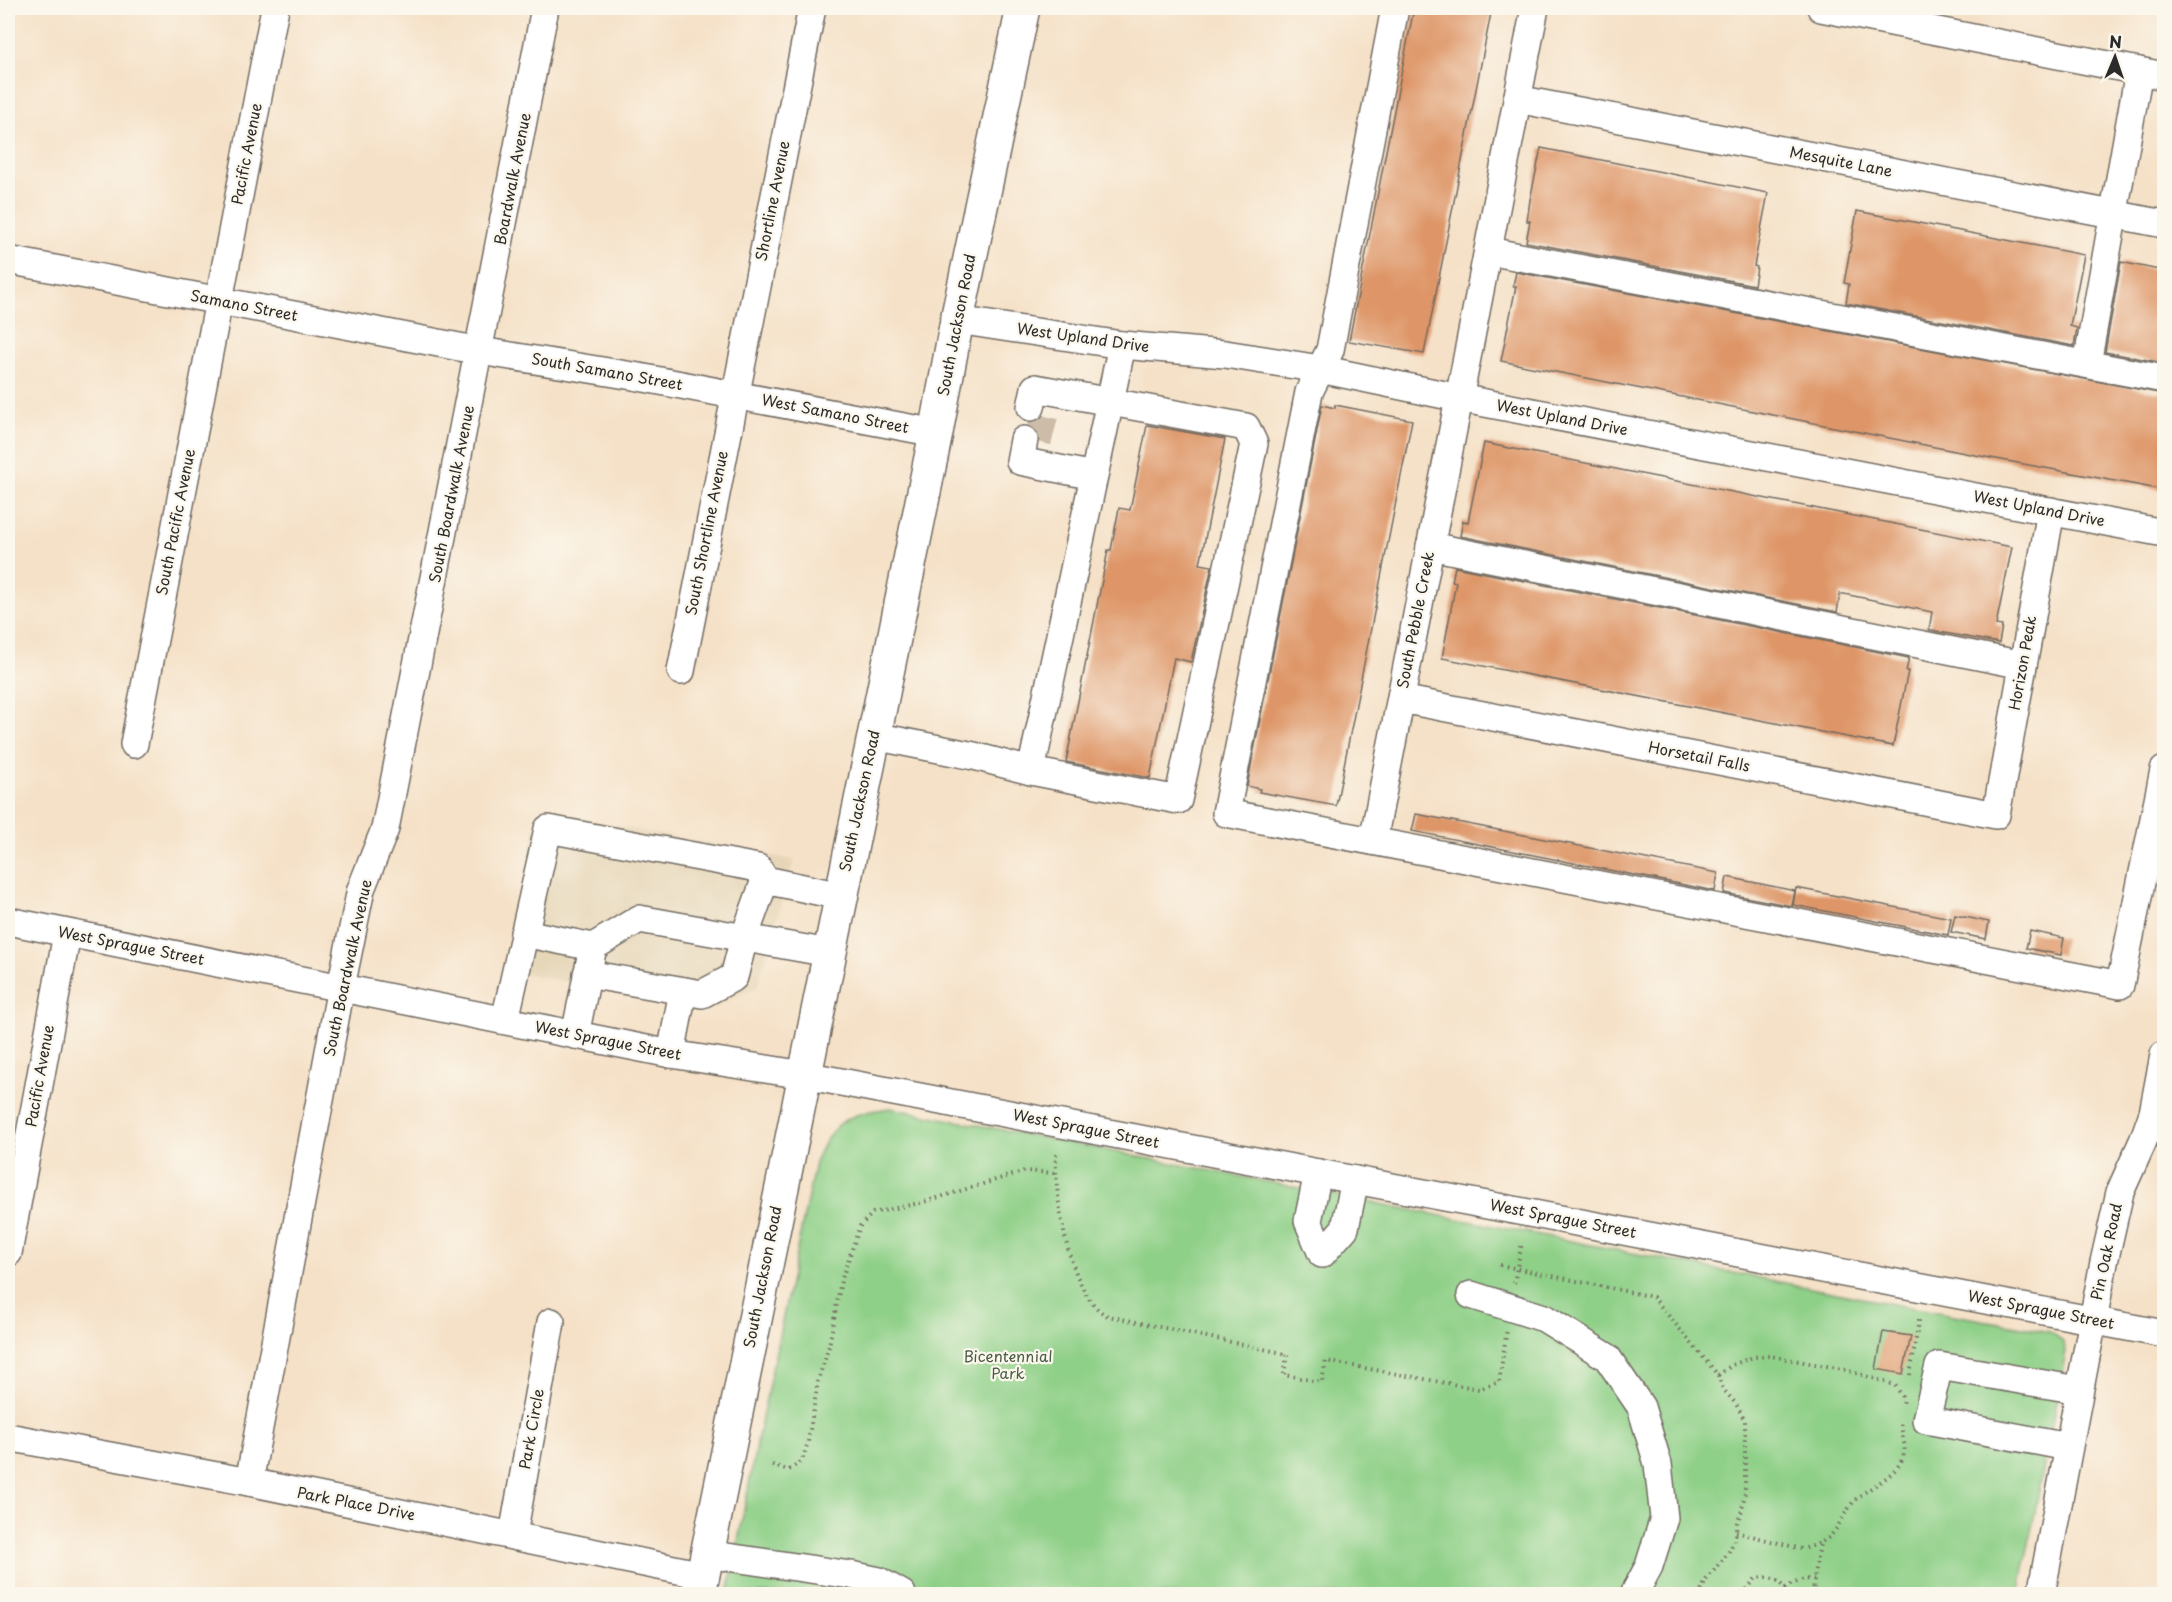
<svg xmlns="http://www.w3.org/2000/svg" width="2172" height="1602" viewBox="0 0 2172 1602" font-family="'Playpen Sans',sans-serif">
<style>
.built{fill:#e6d6b7}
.green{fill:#8fd088;stroke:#5d7e5a;stroke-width:1.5}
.building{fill:#de9667}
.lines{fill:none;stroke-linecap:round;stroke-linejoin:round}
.minor-tunnel{stroke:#cdbda8;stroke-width:27;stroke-dasharray:27 14;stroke-linecap:butt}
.minor-casing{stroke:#726b62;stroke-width:30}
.major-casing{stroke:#726b62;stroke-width:36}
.path{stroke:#726b62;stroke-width:4;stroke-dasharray:1.5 4.5;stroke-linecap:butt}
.minor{stroke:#fff;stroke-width:27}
.major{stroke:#fff;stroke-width:33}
.labels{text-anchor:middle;stroke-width:4.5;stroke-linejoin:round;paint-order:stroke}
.street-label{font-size:15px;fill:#2b2b2b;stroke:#fbf7ec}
.park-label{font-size:15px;fill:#495d47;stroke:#fbf7ec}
</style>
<rect width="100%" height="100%" fill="#fbf7ec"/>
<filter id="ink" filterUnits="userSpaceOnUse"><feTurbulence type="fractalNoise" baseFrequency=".0167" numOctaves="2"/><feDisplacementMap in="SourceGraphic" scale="12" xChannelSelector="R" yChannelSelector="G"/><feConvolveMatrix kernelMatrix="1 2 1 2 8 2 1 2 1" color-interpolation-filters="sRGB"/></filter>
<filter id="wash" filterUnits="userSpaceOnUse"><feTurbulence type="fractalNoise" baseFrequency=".008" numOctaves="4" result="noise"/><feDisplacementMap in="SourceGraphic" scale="24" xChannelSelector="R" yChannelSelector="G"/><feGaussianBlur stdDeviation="1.35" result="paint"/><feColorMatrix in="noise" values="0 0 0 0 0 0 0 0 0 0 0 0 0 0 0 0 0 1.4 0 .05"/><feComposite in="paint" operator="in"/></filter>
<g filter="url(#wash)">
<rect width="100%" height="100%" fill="#f5e1c7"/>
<g class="built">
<path d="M538 811 794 860 757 987 705 1011 509 970Z"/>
<path d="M8 1583 64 1594H8Z"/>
</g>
<path class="green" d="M890 1108 1908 1307 2050 1332 2063 1341 2066 1351 2019 1594H728L756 1447 815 1163C831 1121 847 1114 890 1108Z"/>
<g id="blocks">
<g class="building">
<path d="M1414 8H1492L1424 354 1349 341Z"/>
<path d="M1541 148 1768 193 1754 266 1757 267 1754 285 1526 242 1530 221H1527L1530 200Z"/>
<path d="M1857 211 2084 255 2070 326 2077 328 2074 346 1846 303 1849 284 1844 283Z"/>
<path d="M2121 262 2164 271V363L2105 352Z"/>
<path d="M1516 272 2164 394V490L1975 455 1501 361 1516 286H1513Z"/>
<path d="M1322 405 1335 408V405L1412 420 1336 806 1259 792 1260 789 1247 786Z"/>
<path d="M1147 425 1225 439 1200 564 1212 566 1191 662 1174 658 1150 778 1066 762 1108 550H1111L1119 508 1130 510Z"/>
<path d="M1484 443 2012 547 1996 625 2002 626 1999 643 1929 630 1932 612 1844 594H1840L1837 612 1460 536 1463 521 1468 522Z"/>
<path d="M1455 567 1909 658 1906 671H1908L1893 746 1442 658 1456 582 1452 581Z"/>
<path d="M1416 814 1718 873 1715 891 1412 831Z"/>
<path d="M1727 877 1795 891 1792 906 1724 893Z"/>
<path d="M1796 888 1951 918 1948 935 1793 905Z"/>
<path d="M1955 915 1989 922 1986 939 1951 932Z"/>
<path d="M2030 931 2064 938 2061 955 2026 948Z"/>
<path d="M1883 1332 1911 1336 1903 1374 1876 1369Z"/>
</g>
</g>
</g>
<g filter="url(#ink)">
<use href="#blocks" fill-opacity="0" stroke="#726b62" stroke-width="1.5"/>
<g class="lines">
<path class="minor-tunnel" d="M1038 442 1046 410"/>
<g class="minor-casing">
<g id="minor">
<path d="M1395 8 1330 350 1309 392 1226 813 2120 985 2164 770"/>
<path d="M1821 8 2164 76"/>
<path d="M1517 99 2164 224"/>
<path d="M1488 251 2164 379"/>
<path d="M8 260 480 351 639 377 936 433"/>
<path d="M957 320 1122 345 1225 354 1320 369 1459 398 2164 533"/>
<path d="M2087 364 2139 71"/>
<path d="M1031 407 1035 388 1246 427 1254 444 1178 800 1031 771"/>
<path d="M1024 440 1020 461 1094 476"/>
<path d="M1430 546 2023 665"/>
<path d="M681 671 812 8"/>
<path d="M1401 699 1996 815 2051 511"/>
<path d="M874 736 974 756 1031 771 1122 345"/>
<path d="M134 744 275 8"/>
<path d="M1373 841 1535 8"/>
<path d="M8 921 671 1054 804 1075 2164 1334"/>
<path d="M524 933 593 947"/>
<path d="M587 974 702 994 734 977 744 938 765 880"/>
<path d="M505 1020 548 829 758 868 765 880 841 896"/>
<path d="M575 1035 593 947 639 919 829 953"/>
<path d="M671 1054 683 991"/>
<path d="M1318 1173 1308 1221 1322 1254 1345 1228 1355 1180"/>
<path d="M8 1253 67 934"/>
<path d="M1471 1295 1544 1318 1607 1357 1641 1407 1658 1464 1664 1518 1649 1566 1634 1594"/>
<path d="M8 1437 249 1482 703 1575"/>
<path d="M2068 1447 1926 1420 1939 1366 2079 1390"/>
<path d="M249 1482 341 987 361 889 385 829 545 8"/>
<path d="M513 1535 551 1322"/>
<path d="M706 1554 851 1575 879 1581 902 1594"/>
<path d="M2041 1594 2104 1262 2120 1192 2143 1141 2153 1113 2164 1055"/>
</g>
</g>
<g class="major-casing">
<path id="major" d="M699 1594 936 433 957 320 1023 8"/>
</g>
<g class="path">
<path d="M1056 1154C1054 1194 1069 1298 1108 1316L1287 1354 1284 1375 1322 1382 1326 1361 1479 1389 1499 1382 1507 1329"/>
<path d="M1500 1265 1653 1297 1718 1375 1723 1389 1736 1404 1745 1421V1492L1742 1510 1737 1523 1735 1539 1728 1553 1706 1580 1700 1594"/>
<path d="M1514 1283 1522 1242"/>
<path d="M1718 1375 1732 1365 1753 1357 1770 1356 1843 1369 1895 1385 1904 1399 1903 1405"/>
<path d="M1910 1375 1919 1320"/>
<path d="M772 1465 789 1470 802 1461 808 1442 818 1381 829 1346 841 1281 860 1226 873 1213 924 1202 1025 1171 1055 1173"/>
<path d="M1736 1532 1802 1549C1811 1547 1820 1544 1828 1538 1838 1530 1845 1511 1855 1500 1870 1486 1896 1477 1903 1457 1907 1447 1902 1435 1901 1424"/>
<path d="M1785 1588 1803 1579 1814 1580"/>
<path d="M1743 1594 1756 1578C1770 1576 1783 1579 1787 1594"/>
<path d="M1813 1594 1815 1568 1821 1542"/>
</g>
<use href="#minor" class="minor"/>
<use href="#major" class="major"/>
</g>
</g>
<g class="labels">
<g class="street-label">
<text transform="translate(247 154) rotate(-79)" y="5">Pacific Avenue</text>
<text transform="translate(1841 162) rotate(11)" y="5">Mesquite Lane</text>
<text transform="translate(513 179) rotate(-79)" y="5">Boardwalk Avenue</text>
<text transform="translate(773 201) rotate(-79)" y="5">Shortline Avenue</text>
<text transform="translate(244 306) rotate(11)" y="5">Samano Street</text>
<text transform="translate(957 325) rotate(-79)" y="5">South Jackson Road</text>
<text transform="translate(1083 338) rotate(8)" y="5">West Upland Drive</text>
<text transform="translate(607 372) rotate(10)" y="5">South Samano Street</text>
<text transform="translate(835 414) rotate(11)" y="5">West Samano Street</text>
<text transform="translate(1562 418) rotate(11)" y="5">West Upland Drive</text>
<text transform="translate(452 494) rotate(-79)" y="5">South Boardwalk Avenue</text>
<text transform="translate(2039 509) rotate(11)" y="5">West Upland Drive</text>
<text transform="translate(176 522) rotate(-79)" y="5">South Pacific Avenue</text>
<text transform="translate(707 533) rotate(-79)" y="5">South Shortline Avenue</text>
<text transform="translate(1416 620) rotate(-79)" y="5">South Pebble Creek</text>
<text transform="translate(2023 663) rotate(-80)" y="5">Horizon Peak</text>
<text transform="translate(1699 757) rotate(11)" y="5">Horsetail Falls</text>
<text transform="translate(860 801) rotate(-78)" y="5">South Jackson Road</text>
<text transform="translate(131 946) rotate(11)" y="5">West Sprague Street</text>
<text transform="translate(348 968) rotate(-78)" y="5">South Boardwalk Avenue</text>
<text transform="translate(608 1041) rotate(11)" y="5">West Sprague Street</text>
<text transform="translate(40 1076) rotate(-80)" y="5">Pacific Avenue</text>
<text transform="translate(1086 1129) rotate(11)" y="5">West Sprague Street</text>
<text transform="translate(1563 1219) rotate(11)" y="5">West Sprague Street</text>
<text transform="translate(2107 1252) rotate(-78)" y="5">Pin Oak Road</text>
<text transform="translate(763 1277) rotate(-79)" y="5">South Jackson Road</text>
<text transform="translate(2041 1310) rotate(11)" y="5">West Sprague Street</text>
<text transform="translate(532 1429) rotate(-80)" y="5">Park Circle</text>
<text transform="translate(356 1504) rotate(11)" y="5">Park Place Drive</text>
</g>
<g class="park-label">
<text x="1008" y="1362">Bicentennial<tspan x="1008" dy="17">Park</tspan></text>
</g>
</g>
<rect width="2172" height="1602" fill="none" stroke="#fbf7ec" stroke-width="30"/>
<g transform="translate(2115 57) rotate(2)" stroke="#fbf7ec" stroke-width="4.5" paint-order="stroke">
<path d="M0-4.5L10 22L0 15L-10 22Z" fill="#2b2b2b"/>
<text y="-9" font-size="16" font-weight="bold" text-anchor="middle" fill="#2b2b2b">N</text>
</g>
</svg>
